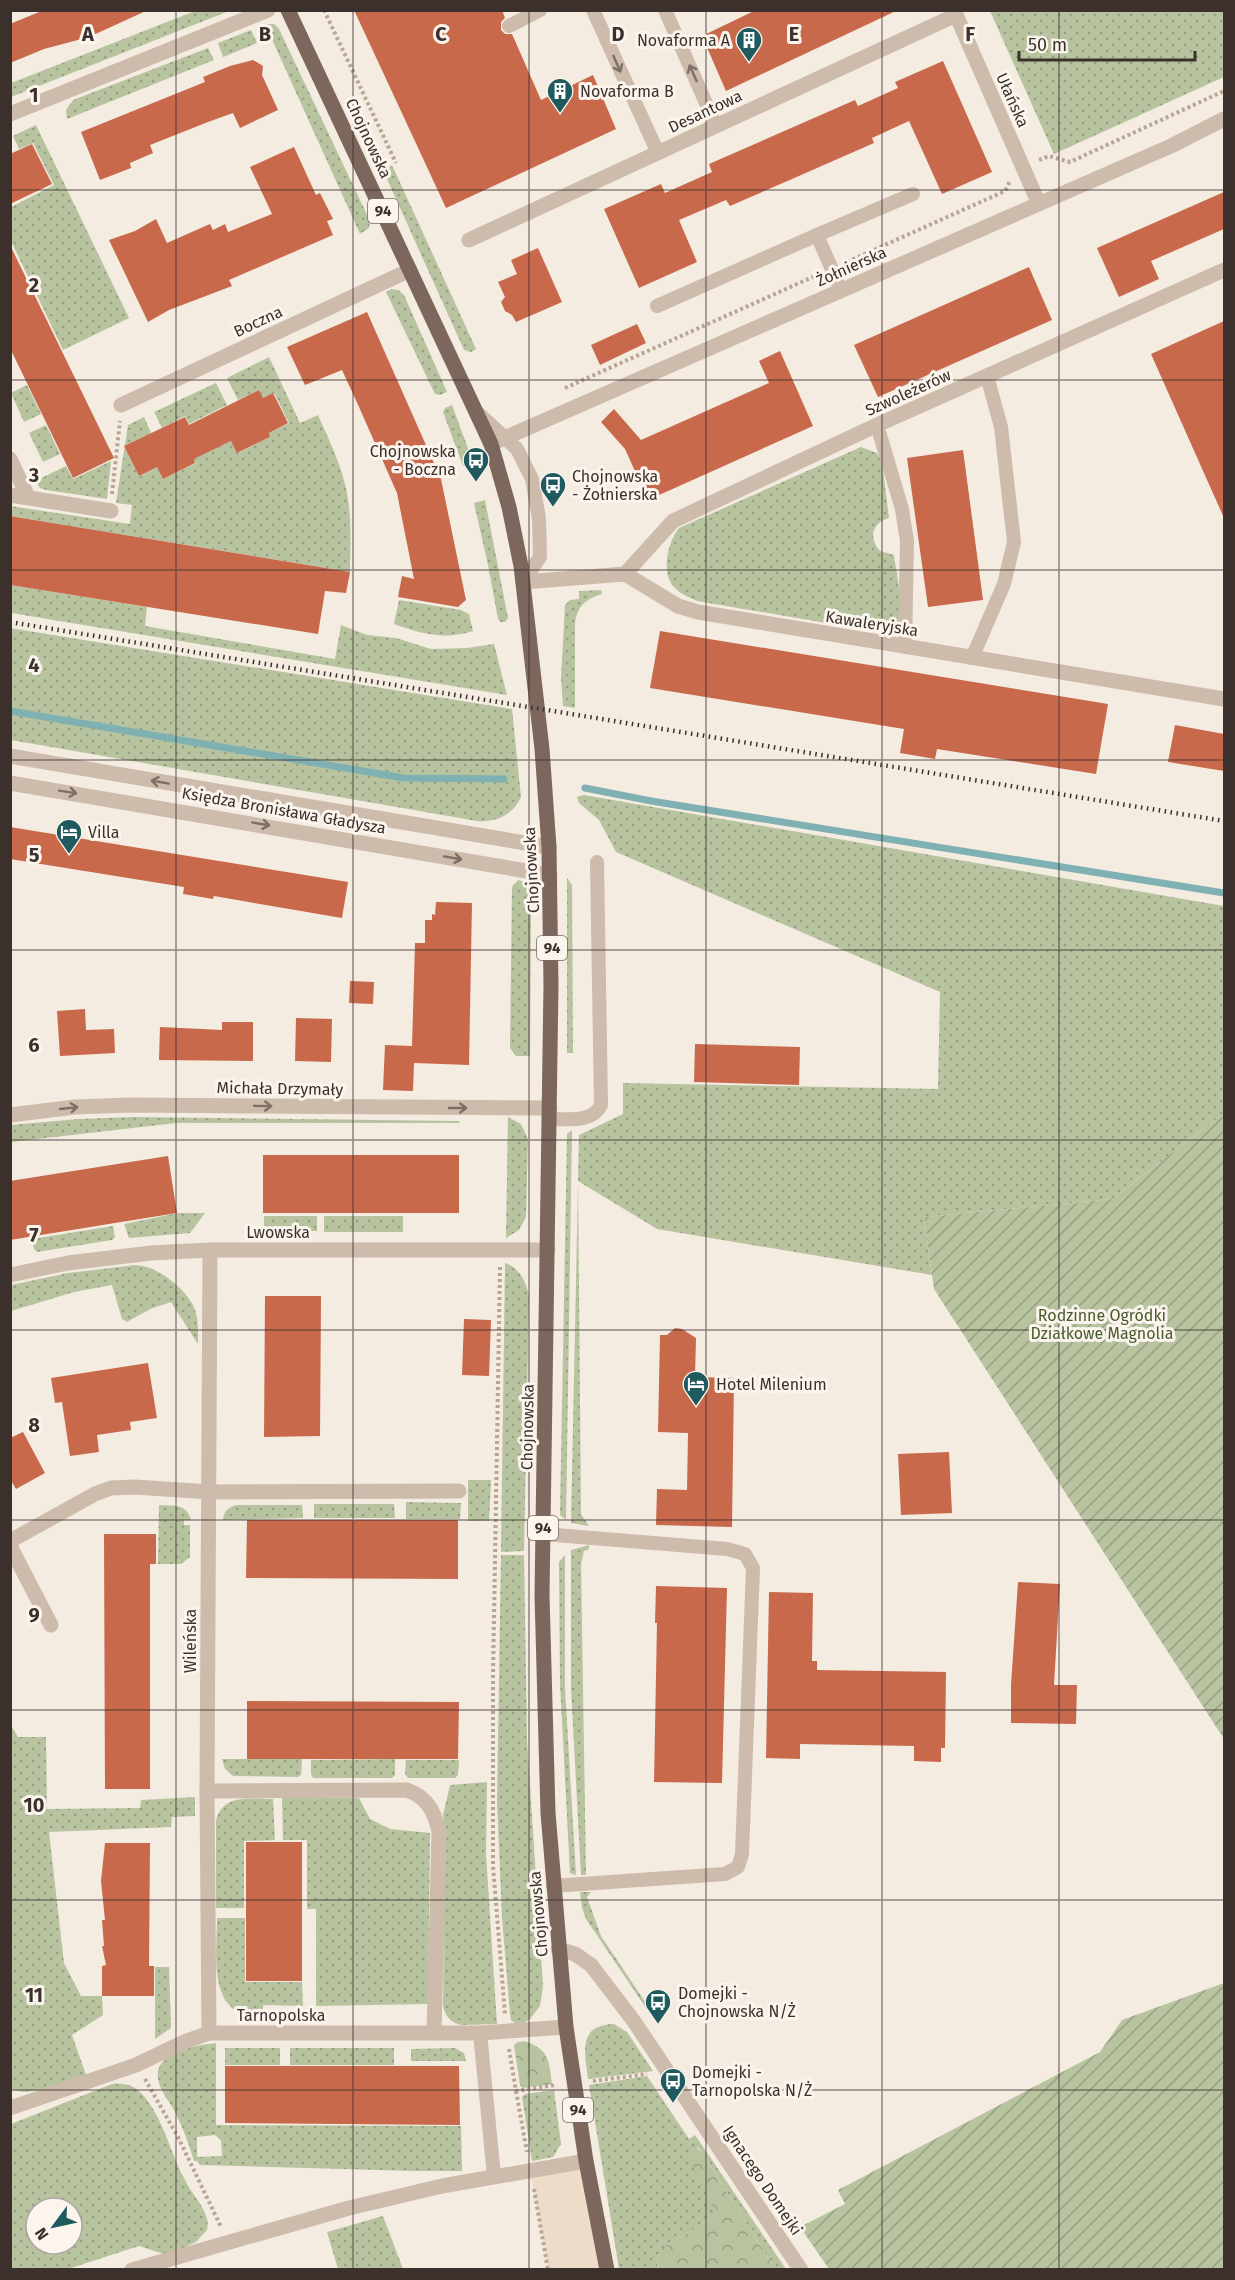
<svg xmlns="http://www.w3.org/2000/svg" width="1235" height="2280" viewBox="0 0 1235 2280" font-family="'Fira Sans',sans-serif">
<style>
.grass{fill:url(#grass-dots);fill-rule:evenodd}
.forest{fill:url(#forest-crowns)}
.garden{fill:url(#garden-furrows)}
.plaza{fill:#ecdcc8}
.lines{fill:none;stroke-linecap:round;stroke-linejoin:round}
.stream{stroke:#7fb0b2;stroke-width:7}
.building{fill:#c8694b}
.path{stroke:#b9a596;stroke-width:4;stroke-dasharray:3 3;stroke-linecap:butt}
.service{stroke:#cdbbac;stroke-width:14}
.minor{stroke:#cdbbac;stroke-width:15}
.primary{stroke:#7d675c;stroke-width:15}
.rail{stroke:#3b302b;stroke-width:4.5;stroke-dasharray:1.5 4.5;stroke-linecap:butt}
.oneway{stroke:#7d6f65}
.grid{fill:none;stroke:#3b302b;stroke-width:1.5;stroke-opacity:0.55}
.labels{text-anchor:middle;stroke-width:6;stroke-linejoin:round;paint-order:stroke}
.shield{fill:#fbf5ee;stroke:#756b66;stroke-width:1.5}
.shield-label{font-size:15px;font-weight:bold;fill:#3b302b}
.poi-label{font-size:16px;fill:#3b302b;stroke:#fbf5ee;text-anchor:start}
.street-label{font-size:16px;fill:#3b302b;stroke:#fbf5ee}
.park-label{font-size:16px;fill:#4a5a2e;stroke:#fbf5ee}
.grid-label{font-size:20px;text-anchor:middle;font-weight:bold;fill:#3b302b;stroke:#fbf5ee;stroke-width:6;stroke-linejoin:round;paint-order:stroke}
</style>
<defs>
<pattern id="grass-dots" width="8" height="8" patternUnits="userSpaceOnUse" patternTransform="scale(1.5)"><rect width="8" height="8" fill="#b8c4a0"/><path d="M2 2h.1M6 6h.1" fill="none" stroke="#97a083" stroke-width="1.8" stroke-linecap="round"/></pattern>
<pattern id="forest-crowns" width="20" height="18" patternUnits="userSpaceOnUse" patternTransform="scale(1.5)"><rect width="20" height="18" fill="#b8c4a0"/><path d="M2 6a3 3 0 1 1 6 0M12 15a3 3 0 1 1 6 0" fill="none" stroke="#97a083"/></pattern>
<pattern id="garden-furrows" width="10" height="10" patternUnits="userSpaceOnUse" patternTransform="scale(1.5)"><rect width="10" height="10" fill="#b8c4a0"/><path d="M-1 1l2-2M0 10L10 0M9 11l2-2" fill="none" stroke="#97a083"/></pattern>
</defs>
<rect width="100%" height="100%" fill="#f4ebe1"/>
<g class="grass">
<path d="M195 11H229L11 97V83Z"/>
<path d="M990 11H1224V77L1054 154Z"/>
<path d="M265 24H274L279 29 370 221 369 228 360 234Z"/>
<path d="M251 30 257 43 223 57 218 43Z"/>
<path d="M208 48 214 60 67 119 66 110 73 100Z"/>
<path d="M36 125 129 318 63 350 11 241V207L54 185 33 143 19 149 13 136Z"/>
<path d="M392 165 476 349 471 352 464 350 387 179V169Z"/>
<path d="M391 289 398 290 404 295 447 392 440 395 435 394 386 292Z"/>
<path d="M269 357 300 423 318 415C329 440 342 466 347 493 352 519 350 546 350 572L11 516 10 506 130 524 132 505 116 503 128 425 144 417 151 433 124 446 139 476 157 467 163 479 196 463 194 459 231 441 238 453 270 437 269 433 289 423 274 393 263 398 259 390 238 400 227 378Z"/>
<path d="M216 383 227 405 189 424 185 416 162 428 154 412Z"/>
<path d="M27 385 41 414 24 422 11 393Z"/>
<path d="M452 405 473 462 463 466 443 412 445 408Z"/>
<path d="M46 425 60 454 43 462 29 433Z"/>
<path d="M861 447 877 453 882 462 889 518C872 523 868 538 880 551L894 555C896 571 905 611 897 623 892 630 886 630 879 632L697 601C688 597 680 594 673 586 661 572 668 541 679 528Z"/>
<path d="M111 461 107 499 46 490 40 488 35 481 66 466 73 479Z"/>
<path d="M485 500 508 618 505 622H501L498 619 488 565 474 503Z"/>
<path d="M10 585 147 607 145 626 335 659 341 625 367 635 396 638 431 649 467 648 494 644 507 695 11 613Z"/>
<path d="M601 590 602 594C585 599 577 607 575 624V708L563 706 561 678 565 605 570 600 579 599V591Z"/>
<path d="M399 600 461 610 469 614 473 631C445 640 421 634 394 624Z"/>
<path d="M10 628 512 709 521 797C514 814 496 823 477 821L11 740Z"/>
<path d="M584 795 1224 906V1116L1219 1117 1112 1199 924 1217 932 1275 657 1229 578 1181 581 1514 589 1526 571 1523 579 1135 623 1114V1083L938 1089 940 992 616 852 599 820 579 803 577 797Z"/>
<path d="M567 878 572 885 573 1053H567Z"/>
<path d="M518 880 528 883 531 888 530 1056H516L510 1048 512 887Z"/>
<path d="M131 1117 459 1121 460 1123H176L11 1142V1125L79 1119Z"/>
<path d="M508 1117 521 1124 528 1139 526 1217 519 1230 506 1238Z"/>
<path d="M572 1130 566 1520 560 1515 567 1134Z"/>
<path d="M178 1213H205L190 1233 129 1238 124 1224Z"/>
<rect x="264" y="1216" width="53" height="15"/>
<rect x="324" y="1216" width="79" height="16"/>
<path d="M113 1226 115 1237 112 1240 37 1252 34 1249 32 1239Z"/>
<path d="M505 1263C520 1268 526 1282 529 1296L524 1551 501 1552Z"/>
<path d="M136 1265C158 1266 188 1290 195 1310 199 1321 198 1333 198 1344L171 1302 150 1309 127 1322 122 1319 112 1285 74 1292 11 1311V1285L68 1273Z"/>
<path d="M468 1480H491L489 1521H468Z"/>
<path d="M406 1502 461 1503 460 1519H406Z"/>
<path d="M314 1504H394L395 1518H314Z"/>
<path d="M159 1505C173 1506 187 1503 191 1520H184V1525H190V1557L181 1564H158Z"/>
<path d="M238 1505H302L303 1518 223 1520C223 1511 230 1506 238 1505Z"/>
<path d="M589 1545V1549L584 1551 581 1564 586 1875H581L571 1688V1550Z"/>
<path d="M501 1555H524L527 1739 543 1986 540 2006 530 2019 522 2024H516L511 2020 510 2014 502 1918 497 1801Z"/>
<path d="M565 1555V1688L576 1875 570 1873 560 1683 559 1562Z"/>
<path d="M10 1724 18 1737H46L47 1809 140 1808 141 1800 195 1797V1816L172 1817 171 1827 49 1832 64 1963 81 1996H102L103 2015 72 2035 86 2075 42 2090 22 2092 11 2089Z"/>
<path d="M222 1759H302L301 1775 298 1777 233 1776 225 1769Z"/>
<path d="M395 1759V1775L392 1778H313L311 1774V1760Z"/>
<path d="M406 1760H459L458 1775 455 1778H408L405 1774Z"/>
<path d="M487 1782 486 1854 497 2024 461 2025C451 2023 445 2016 443 2006L445 1829 443 1815 450 1785Z"/>
<path d="M282 1798H359L370 1819 390 1829 430 1833 428 2004 316 2006V1909H307V1840H283Z"/>
<path d="M273 1799 275 1840 244 1841V1908H216V1821C222 1793 251 1799 273 1799Z"/>
<path d="M580 1892H591L587 1897 601 1936 656 2018 654 2020 586 1919 582 1908Z"/>
<path d="M217 1918H245V1982H302L303 2006 263 2005V2018C206 2017 217 1958 217 1918Z"/>
<path d="M155 1967H169L171 2028 155 2039Z"/>
<path d="M614 2024 627 2032 653 2071 588 2079C585 2053 577 2025 614 2024Z"/>
<path d="M216 2043V2125L461 2126 462 2171H414L200 2165 197 2161H194C189 2144 183 2128 175 2112 170 2102 162 2094 159 2083 149 2053 196 2045 216 2043ZM215 2135 221 2140 222 2156 197 2157V2137Z"/>
<rect x="225" y="2048" width="55" height="17"/>
<rect x="290" y="2048" width="104" height="17"/>
<path d="M455 2048 464 2053 466 2061H411V2049Z"/>
<path d="M647 2076 689 2139 695 2135 786 2269H775L701 2151 697 2147 716 2213 715 2216 663 2248 658 2260 657 2269H619L589 2085Z"/>
<path d="M112 2084C121 2083 131 2084 138 2090 162 2112 170 2153 185 2180 191 2193 202 2203 206 2216 208 2221 208 2225 207 2230L196 2242 167 2255 139 2246 68 2269 11 2270V2124ZM36 2208H72V2244H36Z"/>
<path d="M554 2090 561 2144 553 2157 532 2161 522 2097 525 2094Z"/>
<path d="M383 2216 403 2269H338L327 2232Z"/>
</g>
<g class="forest">
<path d="M524 2041C549 2049 549 2060 552 2084L523 2088 520 2085 514 2045 518 2042Z"/>
<path d="M694 2147 701 2151 775 2269H657L659 2255 663 2248 715 2216 716 2213 689 2158 688 2152Z"/>
</g>
<g class="garden">
<path d="M1224 1116V1739L934 1289 924 1217 1112 1199 1219 1117Z"/>
<path d="M1224 1983V2269H829L800 2227 845 2204 838 2190 1100 2052 1122 2020Z"/>
</g>
<path class="plaza" d="M586 2161 607 2269H548L530 2170Z"/>
<g class="lines">
<g class="stream">
<path d="M10 711 404 778 504 779"/>
<path d="M585 788 651 801 1224 893"/>
</g>
</g>
<g class="building">
<path d="M44 10H148L89 37 44 49 10 63V24Z"/>
<path d="M354 10H502L505 18 501 22V30L505 34H512L541 100 593 75 616 129 446 208Z"/>
<path d="M756 10H898L726 91 702 36Z"/>
<path d="M253 60 263 66 262 75 278 110 240 128 233 113 208 122 150 145 153 153 130 163 131 168 100 180 81 132 205 82 203 77 230 66Z"/>
<path d="M943 61 992 172 942 194 909 121 872 138 874 143 792 179 730 206 726 200 679 220 697 262 639 288 604 209 661 184 665 193 712 172 709 164 855 100 858 106 898 88 895 82Z"/>
<path d="M32 144 52 184 10 204V154Z"/>
<path d="M294 147 316 195 320 193 333 219 327 221 333 235 229 280 232 286 169 310 148 322 109 240 135 231 156 219 167 243 210 224 213 230 225 224 228 232 272 214 250 167Z"/>
<path d="M1224 192V229L1151 261 1159 279 1119 297 1097 248Z"/>
<path d="M10 245 114 458 73 478 10 348Z"/>
<path d="M538 248 562 302 516 322 512 315 505 311 501 302 505 297 498 282 517 274 511 260Z"/>
<path d="M1029 267 1052 320 878 397 854 345Z"/>
<path d="M367 312 441 479 466 600 458 607 398 597 402 576 414 579 397 493 359 407 342 370 305 385 287 347Z"/>
<path d="M1224 321V518L1151 354Z"/>
<path d="M637 324 646 343 600 365 591 345Z"/>
<path d="M780 351 813 426 648 500 625 449 601 422 614 409 641 440 769 383 759 361Z"/>
<path d="M259 390 263 398 273 393 288 423 269 433 270 437 237 453 231 441 194 459 195 463 163 479 157 467 139 476 124 446 185 417 189 425Z"/>
<path d="M963 450 983 600 928 607 907 458Z"/>
<path d="M10 516 350 572 346 593 325 591 318 634 10 585Z"/>
<path d="M660 631 1108 704 1096 774 937 749 935 759 900 753 904 729 650 688Z"/>
<path d="M1175 725 1224 734V771L1168 762Z"/>
<path d="M10 827 348 882 342 918 214 896 213 899 183 894 184 887 10 859Z"/>
<path d="M436 902 472 903 469 1065 414 1063 413 1091 383 1090 385 1045 412 1046 415 943H425V920H432V914L435 915Z"/>
<path d="M350 981 374 982 373 1004 349 1003Z"/>
<path d="M85 1009 86 1030 114 1029 115 1053 60 1056 57 1011Z"/>
<path d="M296 1018 332 1019 331 1062 295 1061Z"/>
<path d="M222 1022H253V1061L159 1060 160 1027 222 1030Z"/>
<path d="M695 1044 800 1047 799 1085 694 1082Z"/>
<rect x="263" y="1155" width="196" height="58"/>
<path d="M168 1156 177 1213 10 1240V1181Z"/>
<path d="M265 1296H321L320 1436 264 1437Z"/>
<path d="M464 1319 491 1320 489 1376 462 1375Z"/>
<path d="M675 1328 682 1329 696 1338 695 1377 734 1378 732 1527 656 1525 657 1489 687 1490 688 1433 658 1432 660 1335H667Z"/>
<path d="M148 1363 157 1418 130 1422 131 1430 97 1435 99 1452 70 1456 62 1402 55 1403 51 1378Z"/>
<path d="M23 1432 45 1473 16 1489 10 1479V1438Z"/>
<path d="M949 1452 952 1513 901 1515 898 1454Z"/>
<path d="M247 1520H458V1579L246 1578Z"/>
<path d="M104 1534H156V1564H150V1789H105Z"/>
<path d="M1018 1582 1060 1584 1054 1685H1077L1076 1724 1011 1723V1685Z"/>
<path d="M656 1586 727 1588 722 1783 654 1782 657 1623H655Z"/>
<path d="M769 1592 813 1593 812 1661H817V1670L946 1672 945 1748H941V1762L914 1761V1746L800 1744V1759L766 1758Z"/>
<path d="M247 1701 459 1702 458 1759H247Z"/>
<rect x="246" y="1842" width="56" height="139"/>
<path d="M105 1843H150L149 1966H154V1996H102V1966L106 1965 102 1946H104L102 1920H105L101 1881Z"/>
<path d="M225 2066H459L460 2125 225 2123Z"/>
</g>
<g class="lines">
<g class="path">
<path d="M324 10 396 163"/>
<path d="M1039 160 1049 156 1070 162 1224 91"/>
<path d="M847 262 1005 191 1010 181"/>
<path d="M565 388 815 276"/>
<path d="M112 494 120 421"/>
<path d="M500 1267 493 1676V1866L505 2014"/>
<path d="M509 2049 516 2091 555 2085"/>
<path d="M145 2079 179 2139 221 2227"/>
<path d="M593 2081 647 2074"/>
<path d="M516 2091 527 2152"/>
<path d="M534 2189 548 2270"/>
</g>
<g class="service">
<path d="M593 10 658 153"/>
<path d="M665 10 716 126"/>
<path d="M509 26 540 10"/>
<path d="M817 235 913 194"/>
<path d="M657 306 817 235 841 290"/>
<path d="M478 413 517 449 532 479 539 518 540 557 523 582"/>
<path d="M877 425 902 509 907 541 905 647"/>
<path d="M972 658 1004 584 1014 542 1001 427 987 376"/>
<path d="M550 1119C566 1119 593 1123 601 1105L597 862"/>
<path d="M543 1534 727 1549 745 1554 753 1568 742 1854 738 1867 725 1874 553 1886"/>
<path d="M480 2033 494 2176"/>
</g>
<g class="minor">
<path d="M954 10 1039 204"/>
<path d="M10 114 268 10"/>
<path d="M469 240 956 15"/>
<path d="M121 405 410 270"/>
<path d="M491 444 1171 146 1224 119"/>
<path d="M10 459 28 497"/>
<path d="M10 495 111 511"/>
<path d="M625 574 673 521 877 425 1224 270"/>
<path d="M523 582 625 574 678 606 698 612 1224 699"/>
<path d="M10 756 549 847"/>
<path d="M10 783 550 875"/>
<path d="M10 1115 75 1107 128 1105 550 1108"/>
<path d="M10 1275 68 1263 151 1253 210 1250H548"/>
<path d="M10 1541 95 1494 111 1488 135 1487 210 1492 459 1491"/>
<path d="M10 1546 51 1625"/>
<path d="M207 1791 407 1790C428 1798 434 1811 439 1831L434 2033"/>
<path d="M558 1949 575 1954 591 1965 633 2020 801 2270"/>
<path d="M209 2033 207 1791 210 1250"/>
<path d="M10 2108 136 2065 184 2042 209 2033H480L566 2027"/>
<path d="M132 2270 349 2208 442 2186 586 2161"/>
</g>
<path class="primary" d="M288 10 491 444 509 507 521 566 542 749 549 847 551 985 542 1595 548 1813 566 2027 586 2161 607 2270"/>
<path class="rail" d="M10 622 1224 821"/>
</g>
<defs><path id="oneway-shaft" d="M-6 0H5M1.5-3L5.5 0L1.5 3" fill="none" stroke-width="1.6" stroke-linecap="round" stroke-linejoin="round" transform="scale(1.5)"/></defs>
<g class="oneway">
<use href="#oneway-shaft" transform="translate(617 64) rotate(66)"/>
<use href="#oneway-shaft" transform="translate(693 73) rotate(-114)"/>
<use href="#oneway-shaft" transform="translate(160 782) rotate(-170)"/>
<use href="#oneway-shaft" transform="translate(68 792) rotate(9)"/>
<use href="#oneway-shaft" transform="translate(261 824) rotate(10)"/>
<use href="#oneway-shaft" transform="translate(453 858) rotate(10)"/>
<use href="#oneway-shaft" transform="translate(263 1106) rotate(1)"/>
<use href="#oneway-shaft" transform="translate(69 1108) rotate(-6)"/>
<use href="#oneway-shaft" transform="translate(458 1108)"/>
</g>
<path class="grid" d="M176 10V2270M353 10V2270M529 10V2270M706 10V2270M882 10V2270M1059 10V2270M10 190H1224M10 380H1224M10 570H1224M10 760H1224M10 950H1224M10 1140H1224M10 1330H1224M10 1520H1224M10 1710H1224M10 1900H1224M10 2090H1224"/>
<defs>
<g id="building-pin" transform="scale(1.35)"><path d="M0 17L-7.5 6A9.5 9.5 0 1 1 7.5 6Z" fill="#1f5a5e" stroke="#fbf5ee"/><path d="M-4-6H4V6H1V3H-1V6H-4ZM-2.5-4.3h1.7v1.8h-1.7ZM.8-4.3h1.7v1.8H.8ZM-2.5-1h1.7V.8h-1.7ZM.8-1h1.7V.8H.8Z" fill="#fff"/></g>
<g id="bus-pin" transform="scale(1.35)"><path d="M0 17L-7.5 6A9.5 9.5 0 1 1 7.5 6Z" fill="#1f5a5e" stroke="#fbf5ee"/><path d="M-5-6H5V4H4V6H2V4H-2V6H-4V4H-5ZM-3.5-4V0h7V-4ZM-3.5 1.2v1.5H-2V1.2ZM2 1.2v1.5H3.5V1.2Z" fill="#fff"/></g>
<g id="hotel-pin" transform="scale(1.35)"><path d="M0 17L-7.5 6A9.5 9.5 0 1 1 7.5 6Z" fill="#1f5a5e" stroke="#fbf5ee"/><path d="M-6-4.5h1.5V1H6V5H4.5V3h-9V5H-6ZM-4 0a1.8 1.8 0 1 1 3.6 0ZM.5 0V-2.5h3Q6-2.5 6 0Z" fill="#fff"/></g>
</defs>
<g fill-rule="evenodd">
<use href="#building-pin" x="749" y="40"/>
<use href="#building-pin" x="560" y="91"/>
<use href="#bus-pin" x="476" y="460"/>
<use href="#bus-pin" x="553" y="485"/>
<use href="#hotel-pin" x="69" y="832"/>
<use href="#hotel-pin" x="696" y="1384"/>
<use href="#bus-pin" x="658" y="2002"/>
<use href="#bus-pin" x="673" y="2081"/>
</g>
<g class="labels">
<g class="shield">
<rect x="368" y="199" width="30" height="24" rx="4.5"/>
<rect x="537" y="936" width="30" height="24" rx="4.5"/>
<rect x="528" y="1516" width="30" height="24" rx="4.5"/>
<rect x="563" y="2098" width="30" height="24" rx="4.5"/>
</g>
<g class="shield-label">
<text x="383" y="216">94</text>
<text x="552" y="953">94</text>
<text x="543" y="1533">94</text>
<text x="578" y="2115">94</text>
</g>
<g class="poi-label">
<text x="730" y="46" text-anchor="end">Novaforma A</text>
<text x="580" y="97">Novaforma B</text>
<text x="456" y="457" text-anchor="end">Chojnowska<tspan x="456" dy="18">- Boczna</tspan></text>
<text x="572" y="482">Chojnowska<tspan x="572" dy="18">- Żołnierska</tspan></text>
<text x="88" y="838">Villa</text>
<text x="716" y="1390">Hotel Milenium</text>
<text x="678" y="1999">Domejki -<tspan x="678" dy="18">Chojnowska N/Ż</tspan></text>
<text x="692" y="2078">Domejki -<tspan x="692" dy="18">Tarnopolska N/Ż</tspan></text>
</g>
<g class="street-label">
<text transform="translate(1013 100) rotate(66)" y="6">Ułańska</text>
<text transform="translate(705 111) rotate(-25)" y="6">Desantowa</text>
<text transform="translate(369 138) rotate(65)" y="6">Chojnowska</text>
<text transform="translate(851 266) rotate(-24)" y="6">Żołnierska</text>
<text transform="translate(258 321) rotate(-25)" y="6">Boczna</text>
<text transform="translate(908 392) rotate(-24)" y="6">Szwoleżerów</text>
<text transform="translate(872 623) rotate(9)" y="6">Kawaleryjska</text>
<text transform="translate(284 810) rotate(10)" y="6">Księdza Bronisława Gładysza</text>
<text transform="translate(531 870) rotate(-93)" y="6">Chojnowska</text>
<text transform="translate(280 1088) rotate(1)" y="6">Michała Drzymały</text>
<text x="278" y="1238">Lwowska</text>
<text transform="translate(527 1427) rotate(-89)" y="6">Chojnowska</text>
<text transform="translate(190 1641) rotate(-90)" y="6">Wileńska</text>
<text transform="translate(538 1914) rotate(-95)" y="6">Chojnowska</text>
<text x="281" y="2021">Tarnopolska</text>
<text transform="translate(763 2180) rotate(56)" y="6">Ignacego Domejki</text>
</g>
<g class="park-label">
<text x="1102" y="1321">Rodzinne Ogródki<tspan x="1102" dy="18">Działkowe Magnolia</tspan></text>
</g>
</g>
<g class="grid-label">
<text x="88" y="41">A</text>
<text x="265" y="41">B</text>
<text x="441" y="41">C</text>
<text x="618" y="41">D</text>
<text x="794" y="41">E</text>
<text x="970" y="41">F</text>
<text x="34" y="102">1</text>
<text x="34" y="292">2</text>
<text x="34" y="482">3</text>
<text x="34" y="672">4</text>
<text x="34" y="862">5</text>
<text x="34" y="1052">6</text>
<text x="34" y="1242">7</text>
<text x="34" y="1432">8</text>
<text x="34" y="1622">9</text>
<text x="34" y="1812">10</text>
<text x="34" y="2002">11</text>
</g>
<rect width="1235" height="2280" fill="none" stroke="#3b302b" stroke-width="24"/>
<g transform="translate(54 2226) rotate(237)"><circle r="28" fill="#fbf5ee" stroke="#aea6a0" stroke-width="1.5"/>
<path d="M0-4.5L10 22L0 15L-10 22Z" fill="#1f5a5e"/>
<text y="-9" font-size="16" font-weight="bold" text-anchor="middle" fill="#3b302b">N</text>
</g>
<path d="M1019 51v9h176v-9" fill="none" stroke="#3b302b" stroke-width="3"/>
<text x="1028" y="51" font-size="18" fill="#3b302b" stroke="#fbf5ee" stroke-width="4.5" paint-order="stroke">50 m</text>
</svg>
